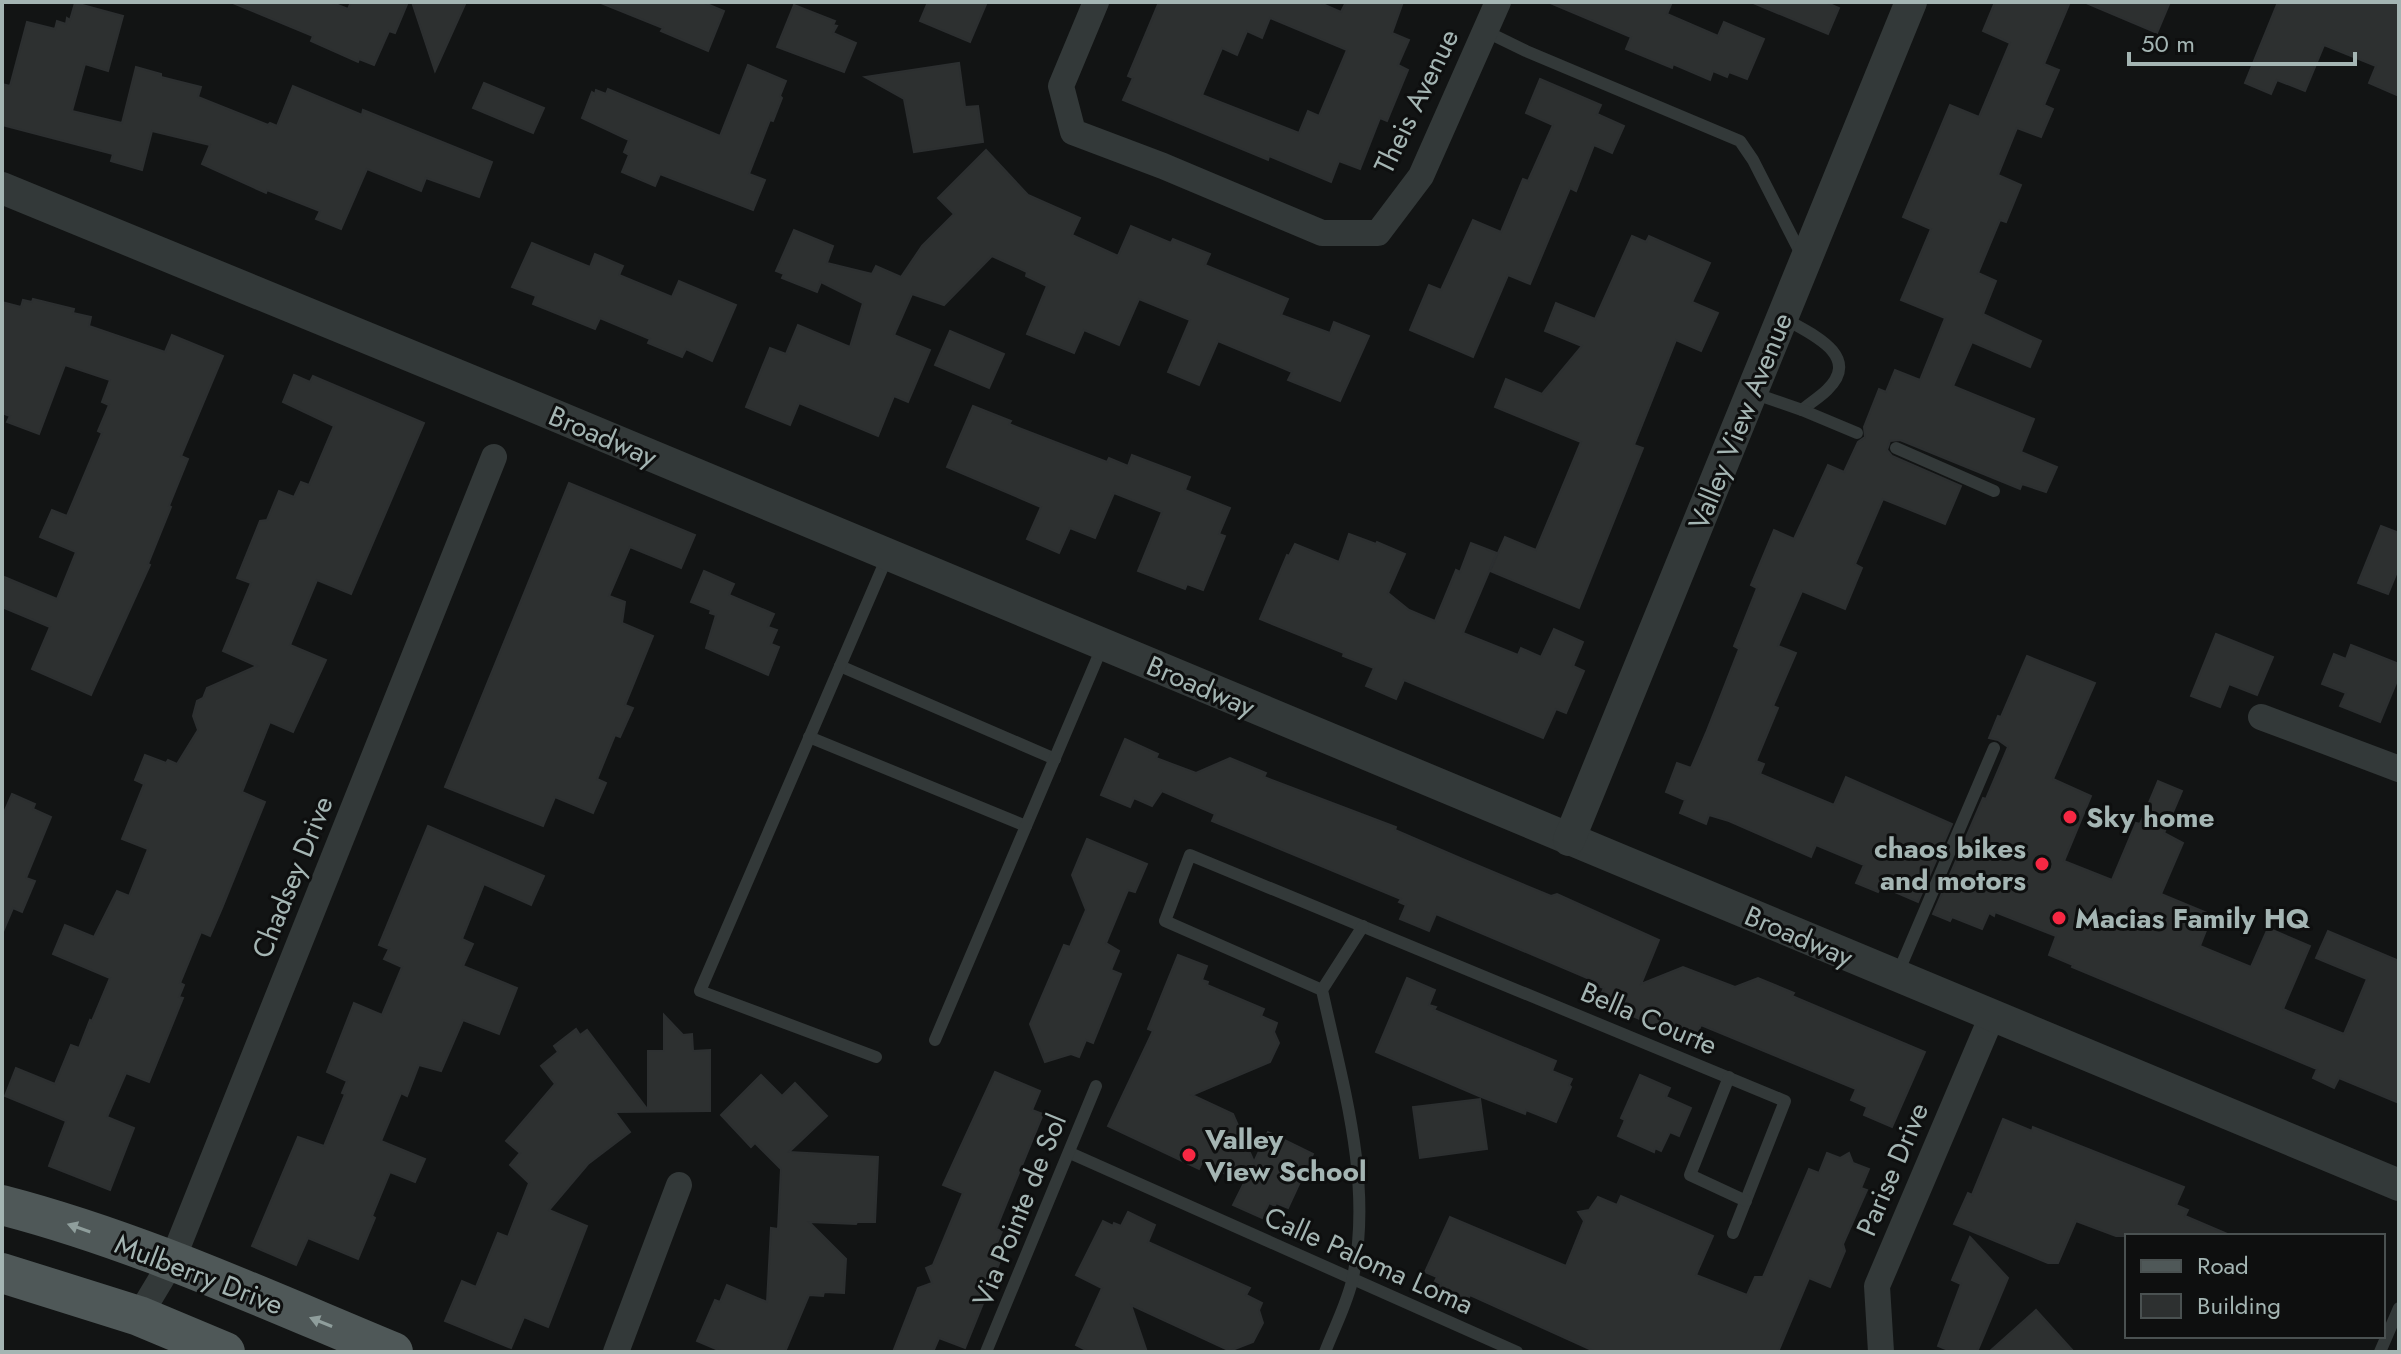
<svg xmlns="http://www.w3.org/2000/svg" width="2401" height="1354" viewBox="0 0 2401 1354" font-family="Jost,sans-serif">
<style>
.building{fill:#2d3030;stroke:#2c2f30;stroke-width:2;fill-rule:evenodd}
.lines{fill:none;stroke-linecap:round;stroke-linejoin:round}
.service{stroke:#333939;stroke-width:12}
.minor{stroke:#333939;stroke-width:26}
.tertiary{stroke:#333939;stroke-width:32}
.primary{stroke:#4f5858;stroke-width:40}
.oneway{fill:#8f9e9c}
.poi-dot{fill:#f72843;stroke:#0e0f0f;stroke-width:3}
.labels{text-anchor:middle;stroke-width:6;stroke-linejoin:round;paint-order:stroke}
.street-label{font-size:28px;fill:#a4b5b3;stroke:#0e0f0f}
.poi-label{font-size:28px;font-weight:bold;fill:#a4b5b3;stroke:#0e0f0f;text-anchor:start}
</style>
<rect width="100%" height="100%" fill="#121414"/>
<g class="building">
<path d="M330 2 348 9 351 2H408L395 33 389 31 374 65 359 59 358 62 311 41 313 36 233 3Z"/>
<path d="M412 2H466L435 71Z"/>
<path d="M702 2 724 11 708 51 661 31 663 28 601 3Z"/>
<path d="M928 2H987L970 42 920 21Z"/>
<path d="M1159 2H1318L1341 12 1346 2H1403L1392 33 1409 40 1398 65 1408 70 1387 121 1380 118 1360 169 1339 161 1331 182 1269 156 1268 160 1123 100 1133 78 1128 76ZM1270 18 1347 50 1319 116 1308 111 1299 133 1202 95 1222 48 1237 55 1247 31 1262 38Z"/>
<path d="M1548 2H1672L1667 14 1718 36 1724 22 1764 39 1747 79 1729 72 1727 77 1713 71 1710 80 1673 64 1672 68 1626 49 1631 37Z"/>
<path d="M1751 2H1825L1839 8 1828 34Z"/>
<path d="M1995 2H2070L2044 64 2059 70 2044 105 2053 109 2041 137 2017 128 1998 175 2021 185 2006 222 2000 220 1978 273 1996 281 1983 314 2041 341 2030 367 1972 342 1953 386 2034 419 2021 452 2057 467 2046 492 2022 484 2020 489 1900 440 1890 441 1887 450 1892 456 1961 486 1945 524 1883 499 1855 564 1862 568 1845 609 1802 591 1778 646 1796 653 1773 706 1778 708 1756 761 1764 764 1760 774 1834 805 1846 777 1952 824 1918 902 1881 886 1878 892 1856 883 1864 865 1816 845 1811 857 1729 821 1709 815 1706 824 1680 813 1685 800 1666 792 1677 763 1691 768 1706 733 1739 649 1734 646 1757 588 1751 585 1774 530 1794 539 1828 465 1844 472 1858 442 1865 437 1864 427 1879 389 1886 392 1895 370 1920 380 1945 318 1901 300 1931 229 1903 217 1950 105 1979 117 2010 43 1983 31Z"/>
<path d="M2084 2H2170L2157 33Z"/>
<path d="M2278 2H2399V96L2369 83 2376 66 2324 45 2305 91 2277 80 2271 94 2245 83Z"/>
<path d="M75 3 123 16 108 71 85 64 72 111 122 123 136 67 161 74V77L201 87 198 97 268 125 270 123 277 126 293 86 362 115 363 110 492 162 479 197 426 178 421 191 367 169 341 229 316 219 320 211 267 190 266 193 202 164 210 145 152 131 142 170 111 161 113 154 2 125V84L10 86 27 22 55 29 57 21 66 24 67 18 70 20Z"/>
<path d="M794 5 835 21 833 25 837 26 833 33 856 43 844 72 777 47Z"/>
<path d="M959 63 965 107 978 106 983 142 914 152 904 99 865 77Z"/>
<path d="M748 65 786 81 780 96 782 98 773 121 770 120 749 174 765 180 753 210 660 174 655 186 622 172 629 155 624 152 629 140 582 118 592 92 595 94 596 90 606 94 608 89 720 136Z"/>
<path d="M1540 79 1601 105 1597 114 1624 126 1612 153 1594 145 1576 191 1570 188 1530 284 1508 275 1473 357 1410 330 1429 285 1441 290 1473 220 1501 232 1523 179 1528 181 1553 125 1526 113Z"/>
<path d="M484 83 544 108 533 133 473 108Z"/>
<path d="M986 150 1028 195 1080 218 1072 235 1118 256 1131 226 1171 243 1173 239 1210 254 1205 265 1288 299 1281 315 1330 333 1334 322 1369 336 1340 401 1288 380 1292 372 1218 341 1199 385 1168 372 1190 320 1139 299 1119 345 1084 330 1074 353 1027 334 1047 286 1026 276 1027 272 992 256 944 305 912 294 894 335 930 350 908 402 894 396 878 436 799 403 790 425 746 407 770 348 786 354 798 325 850 347 863 303 821 282 817 292 782 278 784 274 776 271 794 230 833 246 827 263 872 274 876 266 901 277 922 246 954 214 938 198Z"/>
<path d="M1632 236 1646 242 1649 236 1710 263 1692 302 1718 313 1701 351 1676 340 1634 445 1643 448 1579 608 1490 571 1505 537 1536 550 1581 442 1495 407 1506 379 1542 394 1582 346 1545 331 1556 303 1595 319Z"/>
<path d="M532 243 590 267 595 254 623 266 619 275 672 297 679 281 736 305 712 361 686 349 682 357 648 343 650 339 600 318 595 329 533 304 536 296 512 287Z"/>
<path d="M33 299 74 309 73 313 91 317 89 326 165 352 172 335 223 356 181 456 188 459 169 506 171 507 148 564 150 565 91 695 32 669 50 627 2 607V576L57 599 76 552 40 537 52 510 67 516 102 433 98 431 109 405 102 402 110 380 65 365 39 434 7 422 10 416 2 413V302L21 307 23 300 32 302Z"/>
<path d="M950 331 1004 354 989 388 935 365Z"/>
<path d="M294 375 310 382 313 376 424 423 351 594 317 580 290 645 326 660 293 732 270 722 242 792 265 802 222 908 210 936 201 932 180 983 184 985 179 997 183 998 149 1082 126 1073 107 1117 134 1128 110 1190 49 1166 66 1121 5 1096 16 1068 55 1084 71 1045 79 1048 90 1020 92 1021 110 978 53 954 65 925 94 937 117 891 129 896 148 849 122 839 144 784 135 780 145 755 166 763 168 760 177 764 198 730 193 716 197 701 203 698 207 688 257 666 223 651 251 583 237 578 260 521 267 520 279 491 294 497 301 482 309 485 334 426 283 402Z"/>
<path d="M973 406 1011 421 1009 424 1107 462 1109 458 1128 466 1132 455 1190 477 1185 490 1230 508 1219 534 1225 536 1203 590 1187 584 1185 589 1138 571 1162 512 1114 493 1095 538 1070 528 1059 553 1027 539 1041 507 947 467Z"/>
<path d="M569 483 695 535 681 568 630 547 609 596 625 602 622 623 653 636 625 705 633 708 620 737 615 735 597 779 606 783 593 813 555 797 543 826 445 787Z"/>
<path d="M2381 526 2399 533V567L2388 594 2358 583Z"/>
<path d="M1349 534 1376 544 1377 542 1405 554 1388 593 1409 610 1435 621 1456 570 1460 572 1471 543 1497 553 1463 633 1518 655 1521 648 1541 657 1554 629 1583 642 1573 666 1584 671 1566 713 1556 709 1543 738 1404 680 1396 699 1366 686 1374 668 1343 656 1344 653 1260 619 1287 555 1289 556 1295 544 1339 562Z"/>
<path d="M704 571 734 584 729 595 774 614 768 627 777 630 771 644 779 647 768 675 706 648 716 615 710 613 711 610 691 602Z"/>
<path d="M2216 634 2273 657 2257 695 2229 684 2220 707 2191 696Z"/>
<path d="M2351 645 2399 664V676L2380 722 2340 706 2346 693 2322 684 2334 654 2346 659Z"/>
<path d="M2027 656 2095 683 2053 779 2091 796 2064 861 2112 880 2136 823 2140 824 2158 781 2182 791 2164 833 2183 843 2161 894 2212 915 2200 946 2251 967 2268 928 2310 946 2283 1009 2344 1034 2367 979 2316 958 2328 931 2399 961V1103L2339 1078 2334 1088 2313 1078 2317 1069 2072 967 2073 965 2049 955 2056 936 1995 912 1994 916 1989 913 1982 929 1952 917 1950 921 1933 914 1983 798 1986 799 2008 747 1998 740 1989 738 1998 716 2001 717Z"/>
<path d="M1125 739 1158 754 1156 758 1196 773 1230 758 1266 773 1264 777 1396 827 1395 830 1460 858 1551 896 1557 894 1659 940 1641 984 1683 967 1735 987 1758 978 1794 993 1792 996 1925 1052 1892 1127 1864 1115 1867 1107 1851 1100 1856 1089 1701 1025 1694 1041 1665 1030 1598 1001 1604 988 1598 986 1599 983 1436 914 1429 931 1400 919 1406 905 1399 902 1401 899 1212 821 1215 814 1162 791 1152 806 1134 798 1130 807 1101 795Z"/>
<path d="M12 794 35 804 33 809 51 817 26 878 35 881 22 912 13 908 2 934V817Z"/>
<path d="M428 826 544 876 531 905 484 884 462 939 473 944 463 966 517 988 499 1034 463 1020 441 1071 419 1065 407 1096 401 1093 381 1141 425 1159 415 1182 390 1172 372 1216 375 1218 358 1259 308 1238 296 1265 252 1246 298 1137 324 1146 345 1094 342 1093 347 1081 327 1072 354 1003 382 1015 402 967 384 959 389 949 379 945Z"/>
<path d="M1087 839 1147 864 1135 892 1128 890 1106 943 1119 951 1111 970 1121 974 1093 1043 1086 1040 1079 1057 1071 1054 1045 1062 1030 1024 1064 945 1070 947 1086 910 1072 875Z"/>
<path d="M1178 955 1207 966 1202 980 1208 982 1207 985 1264 1009 1261 1016 1277 1023 1274 1032 1279 1043 1270 1062 1192 1095 1233 1114 1254 1162 1268 1132 1313 1154 1288 1208 1276 1203 1275 1206 1269 1203 1262 1218 1233 1205 1244 1183 1202 1162 1199 1169 1108 1126 1153 1031 1148 1029Z"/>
<path d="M1407 978 1435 990 1429 1005 1436 1007 1434 1010 1556 1061 1552 1071 1572 1079 1569 1085 1571 1087 1556 1122 1526 1110 1525 1114 1479 1096 1376 1052Z"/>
<path d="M664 1015 683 1035 692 1034 693 1051 710 1050V1111L615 1112 630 1132 588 1164 549 1210 587 1226 548 1327 524 1317 511 1348 445 1321 462 1281 476 1287 498 1233 508 1237 529 1183 510 1165 520 1153 506 1141 555 1084 541 1066 558 1052 554 1046 576 1029 580 1035 587 1030 648 1110V1051H664Z"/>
<path d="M995 1072 1040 1091 1032 1110 1043 1114 996 1229 1002 1231 994 1250 1003 1254 965 1348 939 1338 933 1352H893L918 1288 932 1283 926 1268 933 1265 963 1193 943 1185Z"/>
<path d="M761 1075 782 1096 795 1083 827 1116 789 1152 878 1157 875 1222H857L856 1224 809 1222 846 1259 844 1293 824 1292 823 1296 809 1295 785 1352H723L697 1341 715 1300 720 1302 727 1285 767 1302 771 1228 778 1229 781 1169 755 1143 751 1147 721 1115Z"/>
<path d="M1640 1075 1670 1088 1666 1097 1691 1108 1679 1136 1670 1132 1661 1151 1655 1148 1654 1152 1618 1136 1625 1120 1621 1118Z"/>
<path d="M1480 1099 1487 1149 1420 1158 1413 1107Z"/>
<path d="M2003 1119 2032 1131 2033 1127 2184 1187 2176 1205 2188 1210 2185 1216 2232 1236H2116L2076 1221 2058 1263H2048L1954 1224 1968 1193 1972 1195Z"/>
<path d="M1827 1153 1840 1158 1849 1153 1853 1163 1869 1169 1861 1188 1867 1190 1843 1244 1845 1251 1830 1287 1809 1278 1778 1352H1596L1470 1295 1463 1310 1434 1298 1441 1284 1435 1281 1437 1277 1425 1272 1450 1217 1566 1266 1584 1221 1578 1212 1589 1210 1598 1197 1617 1205 1621 1196 1713 1236 1696 1275 1747 1295 1755 1277H1763L1809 1169 1819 1173Z"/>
<path d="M1128 1212 1155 1225 1148 1242 1250 1288 1246 1295 1262 1303 1259 1310 1263 1323 1253 1342 1230 1351 1131 1305 1147 1352H1090L1076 1345 1102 1288 1076 1275 1103 1221 1113 1226 1114 1223 1121 1226Z"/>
<path d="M1970 1237 2008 1278 1977 1352H1953L1938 1346 1961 1284 1952 1280Z"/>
<path d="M2036 1310 2074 1352H1989Z"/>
</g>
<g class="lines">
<g class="service">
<path d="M1485 31 1526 51 1740 141 1753 160 1802 256"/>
<path d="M1753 393 1802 410C1810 403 1820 397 1827 390 1863 355 1809 333 1785 319"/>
<path d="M1802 410 1857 433"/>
<path d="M1896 448 1994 491"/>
<path d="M840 666 1055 759"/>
<path d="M809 737 1026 826"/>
<path d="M1898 973 1994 748"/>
<path d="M1322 990 1165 921 1190 855 1785 1101 1733 1233"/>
<path d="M935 1040 1103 645"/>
<path d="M876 1057 700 991 888 555"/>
<path d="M1729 1077 1690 1175 1746 1201"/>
<path d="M1070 1153 1517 1352"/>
<path d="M986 1352 1096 1086"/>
<path d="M1325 1352C1334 1328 1348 1302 1353 1277 1373 1182 1342 1082 1322 990L1363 926"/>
<path d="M2380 1352 2399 1308"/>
</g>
<g class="minor">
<path d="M1096 2 1061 86 1073 132 1163 166 1322 233H1378L1421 176 1498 2"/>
<path d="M2261 717 2399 769"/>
<path d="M139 1316 172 1261 494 457"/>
<path d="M616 1352 679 1185"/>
<path d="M1881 1352 1877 1286 1992 1016"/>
</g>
<g class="tertiary">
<path d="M2 188 518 400 2399 1185"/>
<path d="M1569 840 1911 2"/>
</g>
<g class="primary">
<path d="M2 1205C137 1240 265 1299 393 1352"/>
<path d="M2 1273 139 1316 225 1352"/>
</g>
</g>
<defs><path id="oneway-solid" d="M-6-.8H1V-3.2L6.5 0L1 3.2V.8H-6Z" transform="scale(2)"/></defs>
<g class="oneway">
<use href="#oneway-solid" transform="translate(79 1228) rotate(-161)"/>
<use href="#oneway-solid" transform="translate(321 1322) rotate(-158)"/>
</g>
<g class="poi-dot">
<circle cx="2070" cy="817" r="8"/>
<circle cx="2042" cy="864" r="8"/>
<circle cx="2059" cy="918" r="8"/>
<circle cx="1189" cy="1155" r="8"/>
</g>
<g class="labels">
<g class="street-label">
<text transform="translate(1416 101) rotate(-64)" y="10">Theis Avenue</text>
<text transform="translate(1740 421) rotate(-68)" y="10">Valley View Avenue</text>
<text transform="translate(603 436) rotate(23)" y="10">Broadway</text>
<text transform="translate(1201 686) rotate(23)" y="10">Broadway</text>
<text transform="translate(292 877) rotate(-68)" y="10">Chadsey Drive</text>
<text transform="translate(1799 936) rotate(23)" y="10">Broadway</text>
<text transform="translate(1649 1018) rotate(23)" y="10">Bella Courte</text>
<text transform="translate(1892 1169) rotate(-67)" y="10">Parise Drive</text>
<text transform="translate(1019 1210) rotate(-68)" y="10">Via Pointe de Sol</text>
<text transform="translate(1369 1260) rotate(24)" y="10">Calle Paloma Loma</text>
<text transform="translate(199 1274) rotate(21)" y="10">Mulberry Drive</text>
</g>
<g class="poi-label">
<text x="2086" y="827">Sky home</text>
<text x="2026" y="858" text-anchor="end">chaos bikes<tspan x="2026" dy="32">and motors</tspan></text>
<text x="2075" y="928">Macias Family HQ</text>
<text x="1205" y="1149">Valley<tspan x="1205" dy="32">View School</tspan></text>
</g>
</g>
<rect width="2401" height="1354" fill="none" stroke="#a4b5b3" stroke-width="8"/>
<rect x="2125" y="1234" width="260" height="104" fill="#0e0f0f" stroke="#4a5151" stroke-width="2"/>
<rect x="2141" y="1260" width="40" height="12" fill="#4f5858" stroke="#4a5151" stroke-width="2"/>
<text x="2197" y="1274" font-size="24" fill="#a4b5b3">Road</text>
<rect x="2141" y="1294" width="40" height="24" fill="#2d3030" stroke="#4a5151" stroke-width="2"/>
<text x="2197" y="1314" font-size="24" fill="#a4b5b3">Building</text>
<path d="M2129 52v12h226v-12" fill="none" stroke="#a4b5b3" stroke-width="4"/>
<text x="2141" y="52" font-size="24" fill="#a4b5b3" stroke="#0e0f0f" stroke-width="6" paint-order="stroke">50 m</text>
</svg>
